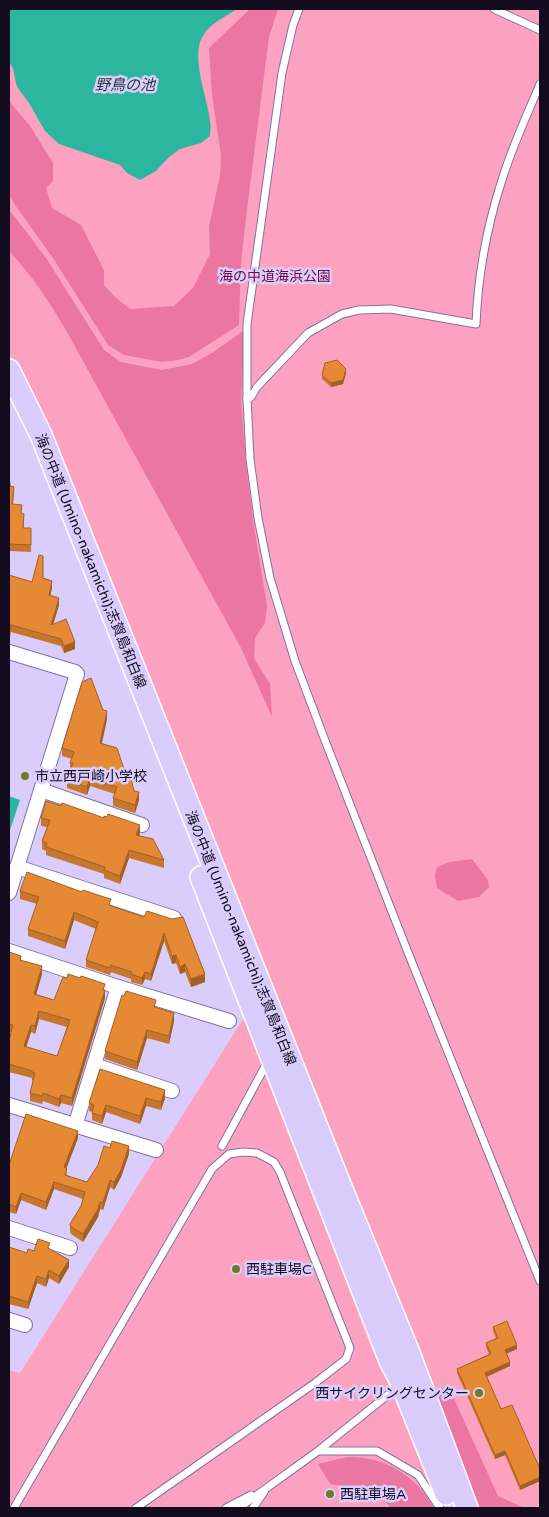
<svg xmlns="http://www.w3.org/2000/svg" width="549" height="1517" viewBox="0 0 549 1517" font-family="'Varela Round','Noto Sans JP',sans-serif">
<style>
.green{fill:#fca2c0}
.forest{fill:#ea76a1}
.water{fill:#2cb69f}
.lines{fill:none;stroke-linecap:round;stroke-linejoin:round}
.service-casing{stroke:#8170a5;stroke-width:9}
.minor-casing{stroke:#8170a5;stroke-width:16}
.primary-casing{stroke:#fff;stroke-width:24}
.service{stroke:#fff;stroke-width:7}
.minor{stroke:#fff;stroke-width:14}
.primary{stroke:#daccfa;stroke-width:21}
.wall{fill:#c6762d;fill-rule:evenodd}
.shaded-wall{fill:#a16024}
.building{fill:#e68934;stroke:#a16024;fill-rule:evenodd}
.poi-dot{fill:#6d7b29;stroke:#dacdfb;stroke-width:2}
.labels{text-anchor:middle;stroke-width:5;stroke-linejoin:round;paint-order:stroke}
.park-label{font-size:14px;fill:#74083e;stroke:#dacdfb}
.street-label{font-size:14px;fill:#130c1f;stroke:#dacdfb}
.poi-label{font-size:14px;fill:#130c1f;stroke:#dacdfb;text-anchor:start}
.water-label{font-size:15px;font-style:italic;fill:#1c3731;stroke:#dacdfb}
</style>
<rect width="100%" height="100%" fill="#dacdfb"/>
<g class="green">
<path d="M9 9H540V1508H471L45 423 9 354Z"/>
<path d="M247 1013 264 1053 444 1508H9V1370L20 1373Z"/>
</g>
<g class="forest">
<path d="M250 9H278L269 37 247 209 241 263 239 325 189 357 178 360 162 362 124 355 108 345 53 258 15 205 9 194V101L30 126 53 163V181L46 188 52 208 81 225 104 270V285L115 297 130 309 174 306 193 288 210 254 209 227 220 175 221 156 212 95 209 48Z"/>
<path d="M9 210 29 235 48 261 104 350 121 362 162 370 192 364 212 353 243 331 245 333 241 401 246 464 253 520 267 606 265 623 255 638 254 658 270 684 272 717 241 648 67 332C50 303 32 275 9 251Z"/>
<path d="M472 859 488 880 489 887 479 897 458 901 437 888 435 875 437 867 450 862Z"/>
<path d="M447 1383 498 1496 524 1508H473L436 1396Z"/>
<path d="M347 1457C384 1456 416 1475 434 1508H391L370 1486 358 1496 354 1494 350 1487 330 1484 318 1464Z"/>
</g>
<g class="water">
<path d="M9 9H237C227 16 211 23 204 34 189 55 208 98 210 121 211 126 210 131 210 136L201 143 180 149 169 157 156 171 140 180 127 173 120 165 59 144 45 131 29 103 17 87 13 69 9 61Z"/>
<path d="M9 796 20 800 9 833Z"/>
</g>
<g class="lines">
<g class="service-casing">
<g id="service">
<path d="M299 9 293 25 282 73 247 324V399L250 459 258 518 270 578 295 661 326 743 407 950 540 1281"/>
<path d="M494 9 540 30"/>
<path d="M247 399 251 397 257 387 308 333 342 314 359 310 391 309 476 324C478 275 487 226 502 180 512 147 527 115 540 84"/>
<path d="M222 1146 268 1061"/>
<path d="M319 1451H377L418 1475 440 1508"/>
<path d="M14 1508 212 1169 229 1154 243 1152 257 1153 274 1162 280 1172 350 1348 346 1359 315 1383 136 1508"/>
<path d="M226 1508 251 1495"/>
<path d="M239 1508 318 1451 399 1386"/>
<path d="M253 1508 264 1492"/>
</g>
</g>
<g class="minor-casing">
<g id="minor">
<path d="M9 652 75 672 77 674 9 893"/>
<path d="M41 790 142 825"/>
<path d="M17 867 174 918"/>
<path d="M9 951 118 987 229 1021"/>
<path d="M94 1065 172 1091"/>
<path d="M9 1105 156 1150"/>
<path d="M75 1126 118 987"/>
<path d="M9 1228 70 1248"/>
<path d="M9 1320 25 1325"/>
</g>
</g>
<g class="primary-casing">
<g id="primary">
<path d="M9 370 41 435 339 1182 409 1353 467 1508"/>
<path d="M201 877 390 1361 401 1382 446 1494"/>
</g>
</g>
<use href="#service" class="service"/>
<use href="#minor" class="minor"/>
<use href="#primary" class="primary"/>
</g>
<g class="wall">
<path d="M346 373 343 384 331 387 322 379V375Z"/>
<path d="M9 482 14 494 13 504 22 513 24 528H31V552L10 551 9 554Z"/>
<path d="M9 575 32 582 43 578 52 588 50 595 59 605 53 624 75 649 64 653 61 646 11 632 10 637H9Z"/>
<path d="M107 719 102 743 124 769 139 800 135 813 113 806V798L115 794 90 786 87 795 67 788V780L70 770V763L72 759 62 756V748Z"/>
<path d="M41 818 140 833 139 836 164 860V868L129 858 120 884 104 878V874L46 855V851L42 849V841L47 827 41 826Z"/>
<path d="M20 891 111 906 144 917 147 911 205 982 191 987 185 972 180 974 176 963 172 964 164 941 151 981 145 979 142 985 131 982V979L111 972 110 975 86 967V960L96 929 74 920 65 949 28 936V929L37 904 20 899Z"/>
<path d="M9 952 42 974 36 995 54 1000 105 990V998L72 1106 61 1103 59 1107 43 1101 42 1104 30 1101V1093L33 1081 32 1080V1078L9 1072V1040L11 1032H9ZM39 1019 67 1027 57 1056 26 1047 31 1032 35 1034Z"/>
<path d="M156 1008 174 1021 169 1044 147 1038 137 1070 105 1059V1051Z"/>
<path d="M100 1069 165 1098 161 1110 146 1106 140 1124 106 1112 102 1124 92 1120V1112L89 1111V1103Z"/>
<path d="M78 1138 66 1168 67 1176 87 1182 129 1154 121 1177 114 1190 110 1187 103 1210 100 1209 98 1217 83 1242 71 1234 70 1231V1224L81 1206 83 1199 54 1189 46 1210 21 1200 16 1214 9 1212V1165Z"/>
<path d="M9 1247 27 1253 50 1249 69 1267 59 1284 49 1278 46 1287 37 1283 28 1309 9 1304Z"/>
<path d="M493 1327 517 1349 506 1354 510 1366 487 1377 501 1409 540 1469V1481L520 1490 505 1455 495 1459 457 1373V1369L489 1354 486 1347V1343L496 1338 493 1331Z"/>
</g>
<g class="shaded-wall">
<path d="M346 369V373L343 384 331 387V383Z"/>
<path d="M52 581V588L49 602V595Z"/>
<path d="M59 598V605L51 632V625Z"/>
<path d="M75 642V649L64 653V646Z"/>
<path d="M107 711V719L100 751V743Z"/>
<path d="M90 778V786L87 795V787Z"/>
<path d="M139 792V800L135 813V805Z"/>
<path d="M140 825V833L136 843V835Z"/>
<path d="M129 850V858L120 884V876Z"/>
<path d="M74 912V920L65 949V941Z"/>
<path d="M164 933V941L151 981V974Z"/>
<path d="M176 955V963L172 964V956Z"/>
<path d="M185 964V972L180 974V967Z"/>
<path d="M42 966V974L34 1002V994Z"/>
<path d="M145 972V979L142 985V978Z"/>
<path d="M205 974V982L191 987V979Z"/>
<path d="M105 990V998L72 1106V1098Z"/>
<path d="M39 1011V1019L35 1034V1026Z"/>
<path d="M174 1013V1021L169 1044V1036Z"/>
<path d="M31 1025V1032L24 1054V1046Z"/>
<path d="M147 1030V1038L137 1070V1062Z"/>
<path d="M165 1090V1098L161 1110V1102Z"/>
<path d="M61 1095V1103L59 1107V1099Z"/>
<path d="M146 1098V1106L140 1124V1116Z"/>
<path d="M106 1105V1112L102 1124V1116Z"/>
<path d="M78 1131V1138L64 1175V1167Z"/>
<path d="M129 1146V1154L121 1177 114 1190V1182Z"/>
<path d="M110 1180V1187L103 1210V1203Z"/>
<path d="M54 1182V1189L46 1210V1202Z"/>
<path d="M21 1193V1200L16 1214V1207Z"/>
<path d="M100 1202V1209L98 1217 83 1242V1234Z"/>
<path d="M10 1232V1240L9 1244V1237Z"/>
<path d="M69 1260V1267L59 1284V1276Z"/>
<path d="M49 1270V1278L46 1287V1279Z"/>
<path d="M37 1276V1283L28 1309V1302Z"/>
<path d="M517 1345V1349L505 1354V1350Z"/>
<path d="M510 1362V1366L485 1377V1373Z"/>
<path d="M505 1451V1455L495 1459V1455Z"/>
<path d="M540 1477V1481L520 1490V1486Z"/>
</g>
<g class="building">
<path d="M337 360 346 369 343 380 331 383 322 375 325 363Z"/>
<path d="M9 482H10V486L14 487 12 504 22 505 21 513 24 514 23 528H31V545L10 544 9 547Z"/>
<path d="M39 555 43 556V578L52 581 49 595 59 598 51 625 66 619 75 642 64 646 61 639 11 625 10 630 9 629V575L32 582Z"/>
<path d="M91 678 103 710 107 711 100 743 117 748 124 769 129 771 134 791 139 792 135 805 113 798 117 787 90 778 87 787 67 780 73 763H70L74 752 62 748 82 682Z"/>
<path d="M46 801 61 806 62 803 104 818V816L107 817 108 814 140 825 136 835 153 839 164 860 129 850 120 876 104 870 105 867 46 847 47 843 42 841 50 820 41 818Z"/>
<path d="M27 872 82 892 83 890 107 898 111 899 109 905 144 917 147 911 172 919 183 917 205 974 191 979 185 964 180 967 176 955 172 956 164 933 151 974 145 972 142 978 131 974 132 972 111 965 110 968 86 960 98 922 74 912 65 941 28 929 39 897 20 891Z"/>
<path d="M9 952 21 956 20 960 42 966 34 994 54 1000 63 977 67 978 68 974 80 978 81 976 105 984 103 990H105L72 1098 61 1095 59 1099 43 1093 42 1096 30 1093 35 1073 32 1072V1071L9 1064V1040L13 1025 9 1024ZM39 1011 70 1020 57 1056 24 1046 31 1025 35 1026Z"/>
<path d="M126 991 156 1000 154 1007 174 1013 169 1036 147 1030 137 1062 105 1051 122 995 124 996Z"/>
<path d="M100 1069 165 1090 161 1102 146 1098 140 1116 106 1105 102 1116 92 1113 94 1105 89 1103Z"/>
<path d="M26 1114 78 1131 64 1167 67 1169 65 1175 87 1182 98 1165 104 1146 110 1148 112 1141 129 1146 121 1170 114 1182 110 1180 103 1203 100 1202 98 1209 83 1234 71 1227 70 1224 81 1206 85 1192 54 1182 46 1202 21 1193 16 1207 9 1204V1165Z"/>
<path d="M38 1239 50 1243 48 1248 69 1260 59 1276 49 1270 46 1279 37 1276 28 1302 9 1296V1247L27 1253 28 1249 34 1251Z"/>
<path d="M507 1321 517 1345 505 1350 510 1362 485 1373 501 1409 512 1405 540 1469V1477L520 1486 505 1451 495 1455 457 1369 491 1354 486 1343 498 1338 493 1327Z"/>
</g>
<g class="poi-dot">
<circle cx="25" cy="776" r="5"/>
<circle cx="236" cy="1269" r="5"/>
<circle cx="479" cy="1393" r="5"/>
<circle cx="330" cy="1494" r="5"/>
</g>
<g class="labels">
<g class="park-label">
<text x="275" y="281">海の中道海浜公園</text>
</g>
<g class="street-label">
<text transform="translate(91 561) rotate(68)" y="5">海の中道 (Umino-nakamichi);志賀島和白線</text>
<text transform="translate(241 938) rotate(68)" y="5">海の中道 (Umino-nakamichi);志賀島和白線</text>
</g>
<g class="poi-label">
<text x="35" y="781">市立西戸崎小学校</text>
<text x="246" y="1274">西駐車場C</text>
<text x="469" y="1398" text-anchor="end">西サイクリングセンター</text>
<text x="340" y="1499">西駐車場A</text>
</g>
<g class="water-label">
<text x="125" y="90">野鳥の池</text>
</g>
</g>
<rect width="549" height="1517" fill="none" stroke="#130c1f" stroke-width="20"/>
</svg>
